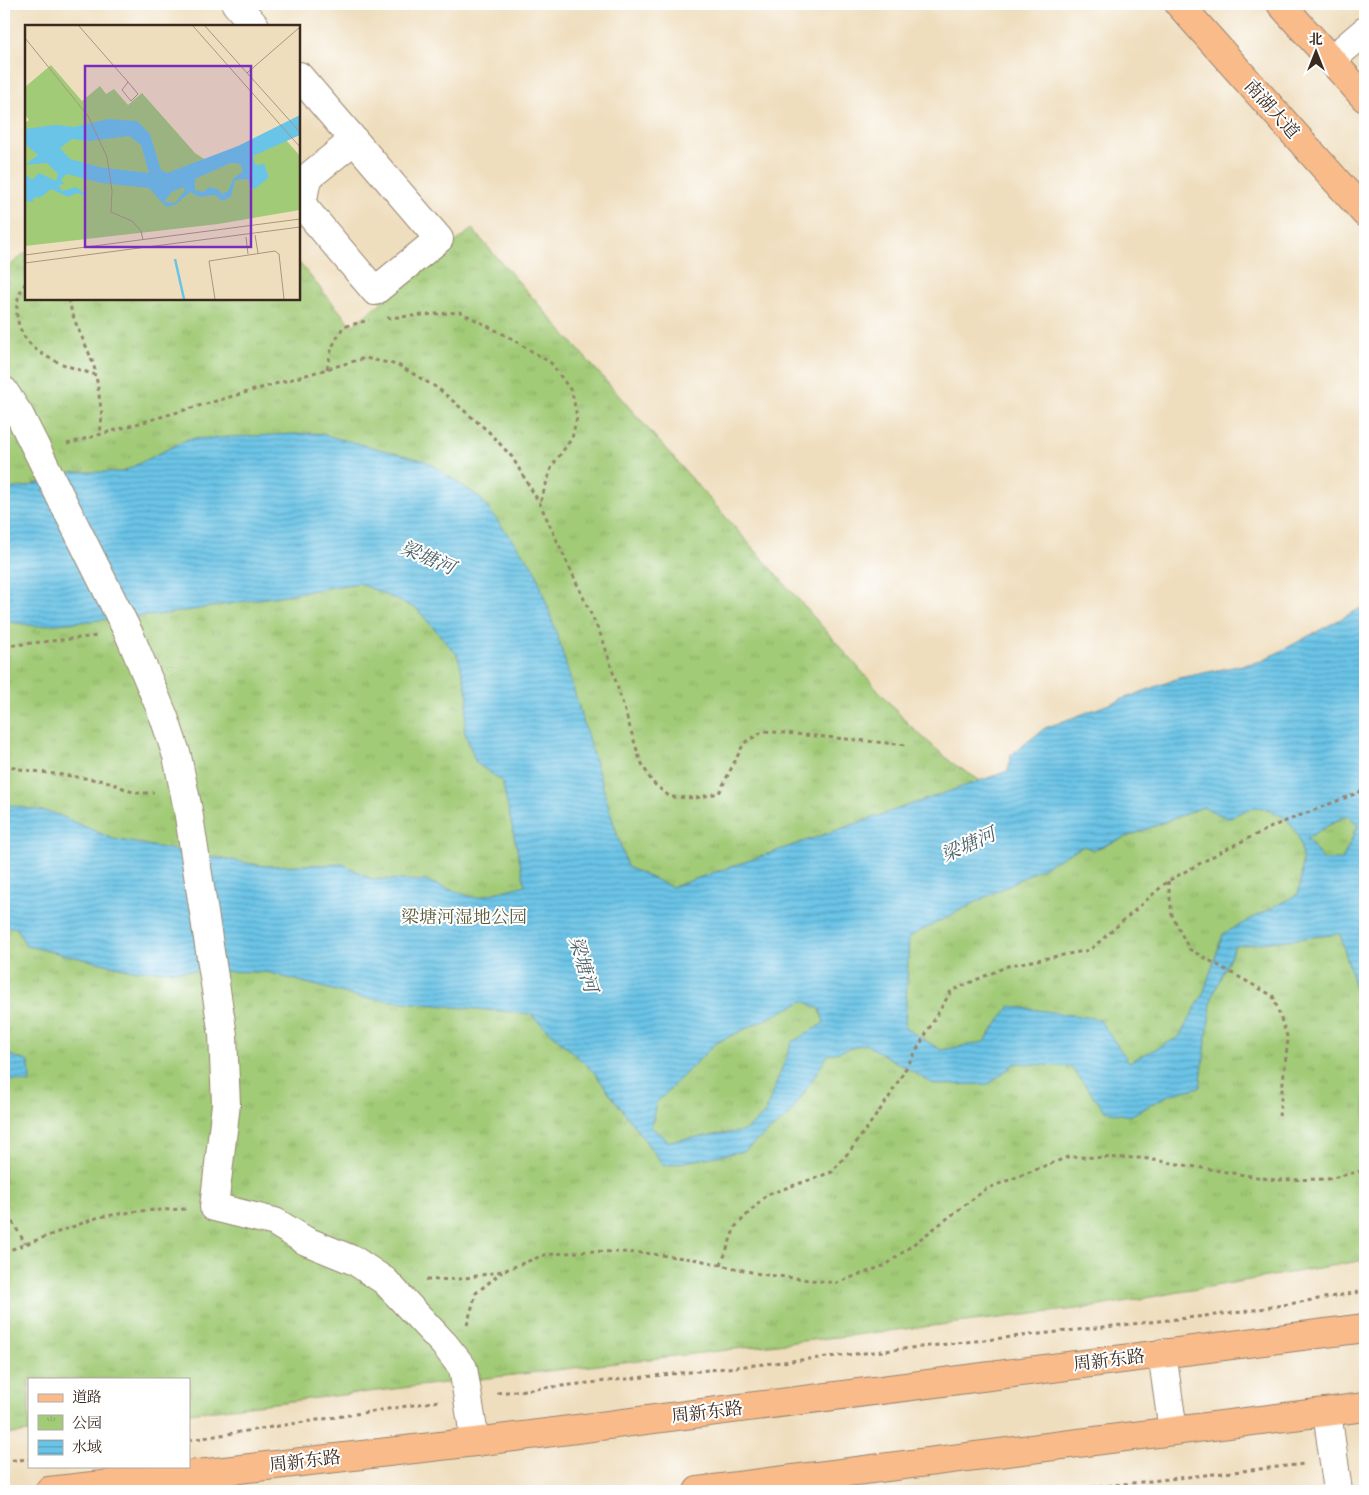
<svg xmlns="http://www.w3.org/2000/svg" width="1369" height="1495" viewBox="0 0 1369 1495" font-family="'IM FELL DW Pica','Noto Serif SC',serif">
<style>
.park{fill:url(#park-tufts);stroke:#6e7a4a}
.water{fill:url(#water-rules);stroke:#527782;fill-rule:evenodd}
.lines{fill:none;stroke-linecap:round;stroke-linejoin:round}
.minor-casing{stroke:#95846e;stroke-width:30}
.major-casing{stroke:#95846e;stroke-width:30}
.path{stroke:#95846e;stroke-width:3;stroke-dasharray:4 4;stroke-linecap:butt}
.minor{stroke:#fff;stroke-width:28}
.major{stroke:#fabb8b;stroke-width:28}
.minor-bridge-casing{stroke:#95846e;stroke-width:30;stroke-linecap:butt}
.minor-bridge{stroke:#fff;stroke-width:28}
.labels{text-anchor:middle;stroke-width:4;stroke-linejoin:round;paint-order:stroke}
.street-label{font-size:18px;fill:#3b2a1e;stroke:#fff}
.park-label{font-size:18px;fill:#5a5a39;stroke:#fff}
.water-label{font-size:19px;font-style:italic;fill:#4b6064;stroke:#fff}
.inset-river{fill:none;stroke:#6ac4e7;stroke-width:2.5}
.inset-road{fill:none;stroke:#a7967e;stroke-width:1}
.view{fill:#7b2cbf;fill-opacity:0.15;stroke:#7b2cbf;stroke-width:2.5}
.inset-edge{fill:none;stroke:#3b2a1e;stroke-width:2.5}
</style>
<defs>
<pattern id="park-tufts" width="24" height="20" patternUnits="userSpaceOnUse" patternTransform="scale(1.25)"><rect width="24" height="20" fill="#a2cb77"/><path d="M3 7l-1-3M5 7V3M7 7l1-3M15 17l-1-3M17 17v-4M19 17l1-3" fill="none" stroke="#8cae66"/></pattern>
<pattern id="water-rules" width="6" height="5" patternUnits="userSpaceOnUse" patternTransform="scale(1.25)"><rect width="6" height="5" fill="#6ac4e7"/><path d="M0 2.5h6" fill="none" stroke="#589fbb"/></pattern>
</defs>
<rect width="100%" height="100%" fill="#fff"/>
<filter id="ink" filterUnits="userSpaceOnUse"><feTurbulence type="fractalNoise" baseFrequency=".02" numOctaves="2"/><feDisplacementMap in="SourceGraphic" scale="10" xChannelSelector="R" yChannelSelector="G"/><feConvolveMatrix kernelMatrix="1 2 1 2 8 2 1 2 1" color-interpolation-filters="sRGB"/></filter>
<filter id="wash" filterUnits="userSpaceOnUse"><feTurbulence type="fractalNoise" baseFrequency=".0096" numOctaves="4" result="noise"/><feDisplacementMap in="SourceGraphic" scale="20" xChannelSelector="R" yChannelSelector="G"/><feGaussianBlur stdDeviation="1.12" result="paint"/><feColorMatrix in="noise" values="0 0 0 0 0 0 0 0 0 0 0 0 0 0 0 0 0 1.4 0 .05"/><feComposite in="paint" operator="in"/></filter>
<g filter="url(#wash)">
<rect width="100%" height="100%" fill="#efdebe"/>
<path class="park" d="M472 229 908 724 952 763 1084 846 1093 850 1203 807 1365 757V1260L1093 1307 189 1413V1379H29V1432L4 1435V271L26 252V299H299V263L352 326Z"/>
<g class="water">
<path d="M317 433 426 461 479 497 535 569 559 641 627 867 672 887 1008 771 1011 755 1045 728 1179 678 1262 661 1365 606V1008L1360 1006 1340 934 1235 946 1212 997 1200 1087 1169 1095 1130 1116 1105 1111 1071 1067 1016 1063 989 1084 935 1085 865 1044 828 1055 789 1116 744 1151 664 1166 593 1071 530 1014 362 998 266 972 132 970 26 946 17 928 4 926V804L54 813 113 839 264 866 343 864 372 879 426 881 475 898 525 885 502 781 476 763 464 730 468 696 458 656 417 609 359 583 167 614 35 626 4 621V489L26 487 72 472H122L188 439ZM1203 807 1227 818C1236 815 1247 809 1256 807 1261 807 1267 810 1271 811 1307 823 1305 864 1298 894L1223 934 1203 994 1179 1037 1129 1062 1099 1019 1010 1006 984 1042 941 1050 905 1028 909 937 1084 846 1093 850ZM1347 815 1358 825 1342 860H1323L1307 838ZM804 1001 820 1009 824 1023 792 1042 764 1115 744 1131 668 1141 651 1127 656 1103 716 1043Z"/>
<path d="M4 1053 29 1062 30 1083 4 1079Z"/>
</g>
</g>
<g filter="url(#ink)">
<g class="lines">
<g class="minor-casing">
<g id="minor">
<path d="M236 4 255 26"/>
<path d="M1331 60 1365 31"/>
<path d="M299 76 439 239 375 291 302 205 307 178 354 140"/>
<path d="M4 391 20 416"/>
<path d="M130 636 164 717 177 756 188 810 223 1035 226 1104 214 1207 275 1222 306 1241 355 1261 385 1281 444 1344 463 1368 475 1442"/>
<path d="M1162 1353 1173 1431"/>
<path d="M1327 1412 1338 1491"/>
</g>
</g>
<g class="major-casing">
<g id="major">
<path d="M1179 4 1365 213"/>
<path d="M1281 4 1365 98"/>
<path d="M49 1491 475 1442 1365 1328"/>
<path d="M698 1491 1365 1407"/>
</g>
</g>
<g class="path">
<path d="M26 283C18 293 16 303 17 316 22 355 64 365 96 375L102 415 100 435"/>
<path d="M69 299C73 326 90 348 96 374"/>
<path d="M387 318 460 312 507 336 551 363 572 392 577 417 572 438 552 466 540 503"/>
<path d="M327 369 332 347 343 327 369 320"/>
<path d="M67 444 365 358 398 365 439 389 489 432 512 457 540 504 603 640 640 760 652 782 670 797 696 798 719 793 744 743 764 731 907 745"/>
<path d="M4 646 98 636"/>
<path d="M4 764 19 769 106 781 135 793H154"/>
<path d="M1168 881 1172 915 1189 949 1273 996 1288 1039 1279 1116"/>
<path d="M4 1208 25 1243"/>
<path d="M4 1252 99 1217 138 1211 186 1209"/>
<path d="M721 1265 735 1227 766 1195 832 1172 853 1147 888 1099 951 991 1010 965 1090 950 1168 881 1228 848 1276 825 1365 790"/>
<path d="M426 1280 460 1279 503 1271 544 1255 588 1251 644 1253 699 1260 760 1274 836 1283 886 1265 986 1189 1068 1157 1142 1158 1275 1180 1328 1179 1365 1170"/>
<path d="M467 1325 476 1293 502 1272"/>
<path d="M497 1393 1242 1312 1365 1291"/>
<path d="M189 1440 439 1401"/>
<path d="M4 1461 29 1459"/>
<path d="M4 1486 5 1491"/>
<path d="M1060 1491 1305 1464"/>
</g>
<use href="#minor" class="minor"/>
<use href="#major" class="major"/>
<g class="minor-bridge-casing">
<path id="minor-bridge" d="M20 416 130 636"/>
</g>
<use href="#minor-bridge" class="minor-bridge"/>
</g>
</g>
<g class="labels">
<g class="street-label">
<text transform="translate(1272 109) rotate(48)" y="6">南湖大道</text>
<text transform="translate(1109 1360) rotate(-7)" y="6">周新东路</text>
<text transform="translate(707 1412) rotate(-7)" y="6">周新东路</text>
<text transform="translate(305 1461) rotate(-7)" y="6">周新东路</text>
</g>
<g class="park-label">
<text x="464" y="923">梁塘河湿地公园</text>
</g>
<g class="water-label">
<text transform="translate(428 557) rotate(23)" y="7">梁塘河</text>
<text transform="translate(968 844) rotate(-24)" y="7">梁塘河</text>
<text transform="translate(584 964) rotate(73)" y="7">梁塘河</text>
</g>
</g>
<g transform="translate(25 25)">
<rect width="275" height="275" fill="#efdebe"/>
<path d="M26 40 57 76 75 61 81 69 89 64 103 80 117 68 170 128 193 143 261 115 275 131V185L193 199 0 221V98L4 95 0 90V62Z" fill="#a2cb77"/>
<path d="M275 90V110L228 131 230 140 239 139 244 152 230 164 225 162 223 154 210 155 206 172 197 176 190 170 174 172 165 167 150 180 141 182 124 163 76 158 42 149 36 154 39 159 34 160 37 166 51 162 64 172 52 168 43 172 26 164 16 172 8 173V177L0 176V149L7 155 14 148 31 156 33 149 22 138 0 140 13 130 0 119V104L30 100 49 102 83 94 112 96 125 109 136 145 142 148 213 121ZM104 111 116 120 124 148 74 142 45 134 35 123 47 114 65 116ZM206 138 215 139 218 146 208 154 203 166 197 169 193 164 183 162 179 167 170 165V154ZM158 162 160 165 150 178 139 177 147 167Z" fill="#6ac4e7" fill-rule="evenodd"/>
<path class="inset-river" d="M150 234 159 274"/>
<path class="inset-road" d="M54 1 103 57 113 69 106 76 97 65 103 57M168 1 275 122M180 1 275 107M0 13 63 91 82 132 87 166 86 187 107 196 116 206 118 215M222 48 275 2M230 210 233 228M221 212 223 229M0 230 275 194M0 238 275 202M190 274 184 236 250 226 254 229 259 274"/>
<path class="view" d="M60 41H226V222H60Z"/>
<rect width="275" height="275" class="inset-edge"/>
</g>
<rect width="1369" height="1495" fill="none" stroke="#fff" stroke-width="20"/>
<rect x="28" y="1378" width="162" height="90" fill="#ffffff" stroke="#b1aaa5"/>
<rect x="38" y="1394" width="25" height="8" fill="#fabb8b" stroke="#b1aaa5"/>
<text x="72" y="1402" font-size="15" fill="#3b2a1e">道路</text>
<rect x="38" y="1415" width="25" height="15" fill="url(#park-tufts)" stroke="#b1aaa5"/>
<text x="72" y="1428" font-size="15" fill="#3b2a1e">公园</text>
<rect x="38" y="1440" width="25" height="15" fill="url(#water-rules)" stroke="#b1aaa5"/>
<text x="72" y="1452" font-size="15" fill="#3b2a1e">水域</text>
<g transform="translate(1316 52)" stroke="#ffffff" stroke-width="4" paint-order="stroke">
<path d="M0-4L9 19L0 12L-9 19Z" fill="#3b2a1e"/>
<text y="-8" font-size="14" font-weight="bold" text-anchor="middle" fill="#3b2a1e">北</text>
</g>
</svg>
